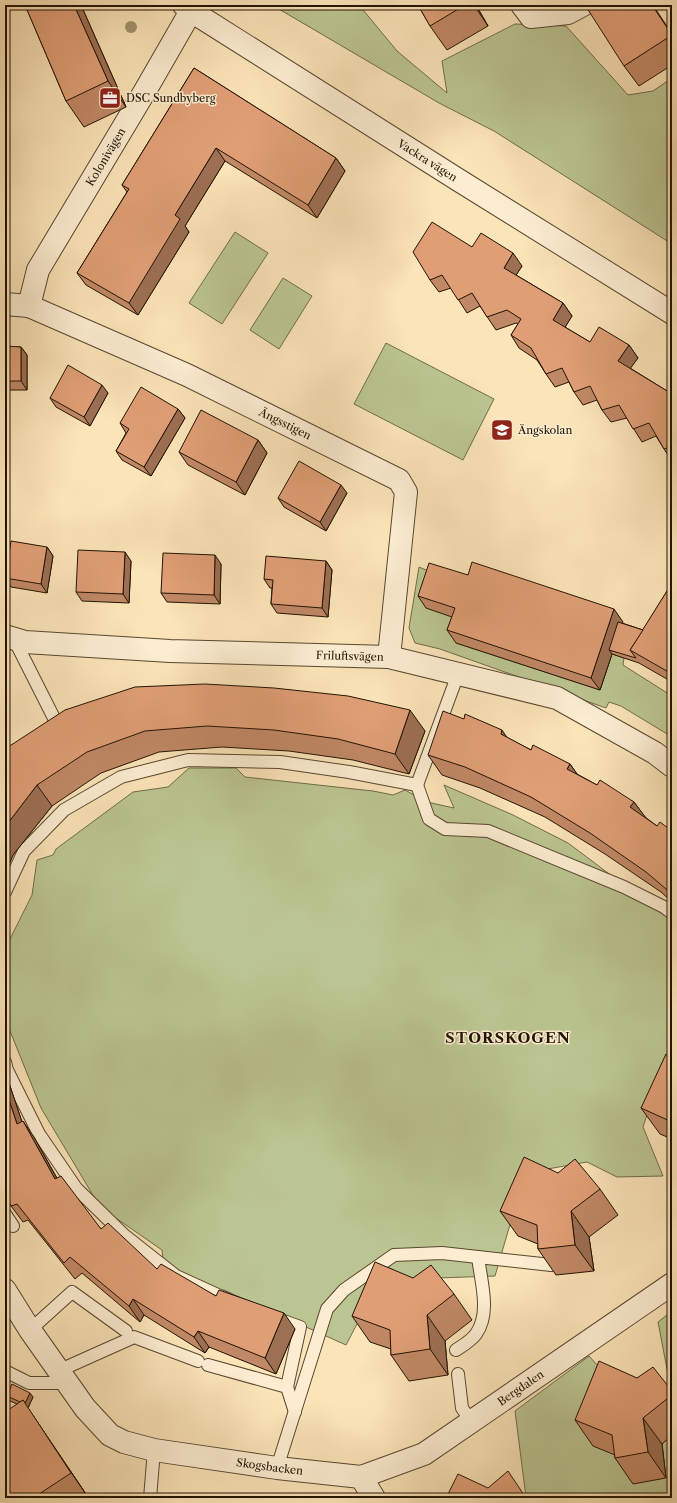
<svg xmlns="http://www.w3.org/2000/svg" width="677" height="1503" viewBox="0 0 677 1503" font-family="'Libre Caslon Text',serif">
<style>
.green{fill:#bbc591;stroke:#6e6c4a}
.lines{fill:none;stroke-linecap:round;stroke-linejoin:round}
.service-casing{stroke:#584730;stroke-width:14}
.minor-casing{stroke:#584730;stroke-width:24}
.service{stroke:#fcedd1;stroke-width:12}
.minor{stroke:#fcedd1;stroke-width:22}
.tree{fill:#a1936f}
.wall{fill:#c18865;stroke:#221302}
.shaded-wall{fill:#9d6f53;stroke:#221302}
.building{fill:#e09e76;stroke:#221302}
.labels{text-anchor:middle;stroke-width:3;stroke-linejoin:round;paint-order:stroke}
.poi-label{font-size:11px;fill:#221302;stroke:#fcedd1;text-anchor:start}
.street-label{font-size:11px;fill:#221302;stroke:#fcedd1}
.district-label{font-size:15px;font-weight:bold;letter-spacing:1px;fill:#221302;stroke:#fcedd1}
</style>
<rect width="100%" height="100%" fill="#fbe4b8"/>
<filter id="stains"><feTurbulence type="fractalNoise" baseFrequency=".005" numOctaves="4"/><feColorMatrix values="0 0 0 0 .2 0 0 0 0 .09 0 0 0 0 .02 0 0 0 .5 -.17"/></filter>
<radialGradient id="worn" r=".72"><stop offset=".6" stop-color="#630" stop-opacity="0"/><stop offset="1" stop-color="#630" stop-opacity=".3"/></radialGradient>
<g class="green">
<path d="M272 5H359L397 51 447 93 442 61 515 24 566 26 628 95 653 91 672 78V244L494 131 439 103Z"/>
<path d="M235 232 268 253 222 324 189 303Z"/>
<path d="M283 278 312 296 279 349 250 330Z"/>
<path d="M386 343 494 399 463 460 354 404Z"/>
<path d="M419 567 438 575 464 621 456 643 600 690 612 654 624 658 623 665 672 696V737L621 706 609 702 606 708 440 649 415 643 409 628Z"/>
<path d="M189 768H236L245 777 373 791 393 795 405 790 427 802 454 808 444 785 513 815 568 843 672 921V1054L668 1053 643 1127 663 1176 617 1177 587 1162 525 1173 495 1276 380 1280 346 1345 224 1290 203 1292 164 1266 162 1250 100 1207 41 1108 6 1021 8 943 32 895 37 860 53 855 56 849 133 792 168 787Z"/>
<path d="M672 1311V1395L658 1322Z"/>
<path d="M589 1356 617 1387 662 1444 672 1435V1498L526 1497 515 1411Z"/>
</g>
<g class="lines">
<g class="service-casing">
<g id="service">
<path d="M14 639 61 732"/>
<path d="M417 785 429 819 445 829 488 831 624 887 664 907 672 913"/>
<path d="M5 892 24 851 64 810 121 777 188 760 280 762 349 772 417 785 458 674"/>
<path d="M5 1062 7 1070 39 1134 76 1188 124 1235 176 1276 231 1301"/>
<path d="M5 1214 13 1226"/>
<path d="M278 1319 300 1327 287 1387"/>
<path d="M30 1330 72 1292 126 1331"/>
<path d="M456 1350C462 1346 471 1341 476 1334 491 1313 481 1282 478 1257L551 1265"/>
<path d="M208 1365 287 1387 295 1412"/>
<path d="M5 1371 29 1383H67"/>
<path d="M58 1371 134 1337 198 1361"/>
<path d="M458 1374 462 1408 471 1421"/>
<path d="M277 1468 327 1309 344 1290 394 1255 442 1253 478 1257"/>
<path d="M150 1498 154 1450"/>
</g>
</g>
<g class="minor-casing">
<g id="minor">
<path id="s1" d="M184 5 191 11 460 181 672 313"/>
<path d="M522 5 531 17 568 13 583 5"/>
<path id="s2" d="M5 304 29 306 187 375 399 480 406 492 389 657"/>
<path id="s3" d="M29 306 38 270 145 91 191 11"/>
<path id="s4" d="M5 636 25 642 170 651 389 657 557 698 655 753 672 766"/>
<path id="s5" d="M5 1290 30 1330 85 1408 110 1435 124 1442 154 1450 277 1468 361 1477 424 1454 672 1284"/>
<path d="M361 1477 374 1498"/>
</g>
</g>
<use href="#service" class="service"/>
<use href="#minor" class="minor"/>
</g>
<circle class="tree" cx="131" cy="27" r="6"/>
<g class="wall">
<path d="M25 5H81L126 107 84 127 66 101Z"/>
<path d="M418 5H476L488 26 447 50 430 26Z"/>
<path d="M672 34V65L639 86 624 66Z"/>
<path d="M194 68 336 158 345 171 317 218 225 161 185 226 189 232 138 315 86 285 77 273 127 192 122 185Z"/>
<path d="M472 247 522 266 516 275 563 303 572 316 565 327 590 342 629 345 638 358 630 368 672 394V461L664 449 656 436 642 442 627 418 611 422 602 410 597 400 583 405 574 392 569 382 555 387 546 374 537 360 519 348 511 335 518 324 516 323 496 330 480 306 467 313 451 288 439 292 430 280Z"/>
<path d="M5 346 21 347 27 355V390H5Z"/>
<path d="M108 393 90 426 56 407 50 398Z"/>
<path d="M178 409 185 418 151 476 122 460 116 451 126 433 120 423Z"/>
<path d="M258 440 267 453 245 495 188 465 179 452Z"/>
<path d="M347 493 326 531 284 507 278 498Z"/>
<path d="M47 547 53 556 47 593 11 587 5 578Z"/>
<path d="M131 561 129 603 82 601 76 592Z"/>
<path d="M326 561 332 570 328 617 277 613 271 604 272 588H270L264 579Z"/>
<path d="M221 564 220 604 167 602 161 593Z"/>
<path d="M468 575 623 622 622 623 643 630 672 583V682L639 663 612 654 600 690 456 643 447 630 452 617 426 608 418 596Z"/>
<path d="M65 710 425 731 409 774 353 760 289 751 222 747 159 752 101 773 52 806 13 855 5 874Z"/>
<path d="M464 719 506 737 531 750 570 764 577 774 597 785 634 802 645 817 657 826 672 831V902L661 892 605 854 545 817 480 788 442 775 428 755Z"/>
<path d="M672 1057V1139L660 1134 641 1108Z"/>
<path d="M7 1077 22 1122 34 1137 57 1178 101 1229 157 1269 216 1296 295 1329 276 1374 209 1347 205 1353 144 1315 140 1322 82 1273 75 1279 28 1220 23 1222 11 1206Z"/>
<path d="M558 1173 600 1189 618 1215 589 1237 594 1271 556 1275 538 1249V1244L518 1236 500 1211Z"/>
<path d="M413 1278 454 1294 472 1320 445 1341 448 1375 409 1381 391 1355V1349L370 1342 352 1316Z"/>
<path d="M637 1378 672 1391V1435L662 1444 666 1478 633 1484 615 1458V1455L593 1446 575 1420Z"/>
<path d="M7 1396 33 1397 28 1408 88 1497 87 1498H5L17 1404 10 1401Z"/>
</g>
<g class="shaded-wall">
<path d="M74 5H81L126 107 108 81Z"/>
<path d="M474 5H476L488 26Z"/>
<path d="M652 5H653L672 34V36Z"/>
<path d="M216 148 225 161 185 226 189 232 138 315 129 303 175 215Z"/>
<path d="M336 158 345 171 317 218 308 205Z"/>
<path d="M513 253 522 266 513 280 504 268Z"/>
<path d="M563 303 572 316 562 332 553 320Z"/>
<path d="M629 345 638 358 627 373 618 361Z"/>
<path d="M21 347 27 355V390L21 381Z"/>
<path d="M102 385 108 393 90 426 84 417Z"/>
<path d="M178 409 185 418 151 476 144 467Z"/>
<path d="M258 440 267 453 245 495 236 482Z"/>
<path d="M341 485 347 493 326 531 320 522Z"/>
<path d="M47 547 53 556 47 593 41 584Z"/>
<path d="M125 552 131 561 129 603 123 594Z"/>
<path d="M215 555 221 564 220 604 214 595Z"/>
<path d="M326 561 332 570 328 617 322 608Z"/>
<path d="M614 609 623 622 613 651 609 650 612 654 600 690 591 678Z"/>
<path d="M410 710 425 731 409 774 395 754Z"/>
<path d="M502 730 516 751 501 734Z"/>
<path d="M570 764 584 784 567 769Z"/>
<path d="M37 785 52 806 13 855 5 874V827Z"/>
<path d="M634 802 649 822 630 807Z"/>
<path d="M5 1074 7 1077 28 1140 17 1124 5 1088Z"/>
<path d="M23 1121 34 1137 66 1195 55 1179Z"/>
<path d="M571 1211 589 1237 594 1271 575 1245Z"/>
<path d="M133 1299 144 1315 140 1322 129 1306Z"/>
<path d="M284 1313 295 1329 276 1374 265 1358Z"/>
<path d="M427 1315 445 1341 448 1375 430 1349Z"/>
<path d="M198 1331 209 1347 205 1353 194 1337Z"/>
<path d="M30 1393 33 1397 28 1408 88 1497 24 1404Z"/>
<path d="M643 1418 662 1444 666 1478 648 1452Z"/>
</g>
<g class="building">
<path d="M25 5H74L108 81 66 101Z"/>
<path d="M418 5H465L430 26Z"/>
<path d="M585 5H652L672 35 624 66Z"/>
<path d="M194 68 336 158 308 205 216 148 175 215 180 219 129 303 77 273 129 189 122 185Z"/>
<path d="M432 222 472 247 481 233 513 253 504 268 563 303 553 320 590 342 599 327 629 345 618 361 672 394V446L664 449 649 423 633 429 619 405 602 410 590 386 574 392 562 368 546 374 531 348 511 335 521 319 507 310 487 317 472 293 458 300 442 275 430 280 413 252Z"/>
<path d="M5 346 21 347V381H5Z"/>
<path d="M68 365 102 385 84 417 50 398Z"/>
<path d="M141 387 178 409 144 467 116 451 129 429 120 423Z"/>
<path d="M201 410 258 440 236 482 179 452Z"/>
<path d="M299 461 341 485 320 522 278 498Z"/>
<path d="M11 541 47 547 41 584 5 578Z"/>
<path d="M78 550 125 552 123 594 76 592Z"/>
<path d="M163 553 215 555 214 595 161 593Z"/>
<path d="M266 556 326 561 322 608 271 604 273 580 264 579Z"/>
<path d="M472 562 614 609 591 678 447 630 455 608 418 596 429 563 468 575Z"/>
<path d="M672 583V674L630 650Z"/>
<path d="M618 622 643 630 630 650 636 658 609 650Z"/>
<path d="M205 684 274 688 348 696 410 710 395 754 338 739 274 730 207 726 145 731 87 752 37 785 5 827V749L65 710 135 687Z"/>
<path d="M443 711 464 719 465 714 502 730 501 734 531 750 533 745 570 764 567 769 597 785 600 780 634 802 630 807 657 826 660 822 672 831V894L646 872 590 833 531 797 465 767 428 755Z"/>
<path d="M666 1054 672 1057V1122L641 1108Z"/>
<path d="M5 1088 17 1124 23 1121 55 1179 61 1176 101 1229 108 1223 157 1269 161 1264 216 1296 219 1290 284 1313 265 1358 198 1331 194 1337 133 1299 129 1306 70 1257 64 1263 17 1204 11 1206 5 1195Z"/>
<path d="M524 1157 558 1173 575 1159 600 1189 571 1211 575 1245 538 1249 537 1225 500 1211Z"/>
<path d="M375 1262 413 1278 431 1265 454 1294 427 1315 430 1349 391 1355 390 1330 352 1316Z"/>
<path d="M599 1361 637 1378 653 1367 672 1391V1395L643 1418 648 1452 615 1458 612 1435 575 1420Z"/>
<path d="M12 1384 30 1393 25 1403 23 1400 20 1402 7 1396Z"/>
<path d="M23 1400 71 1473 33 1498H5V1412Z"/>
<path d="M508 1471 526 1498H446L458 1474 488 1488Z"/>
</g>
<defs>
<g id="office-square" transform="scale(1.15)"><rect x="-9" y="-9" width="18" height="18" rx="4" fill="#8f2418" stroke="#fcedd1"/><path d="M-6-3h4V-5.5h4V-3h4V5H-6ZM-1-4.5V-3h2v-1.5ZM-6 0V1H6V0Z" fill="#fff"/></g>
<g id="school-square" transform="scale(1.15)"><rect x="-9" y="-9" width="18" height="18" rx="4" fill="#8f2418" stroke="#fcedd1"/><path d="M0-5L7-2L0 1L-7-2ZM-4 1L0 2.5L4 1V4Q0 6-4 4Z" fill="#fff"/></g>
</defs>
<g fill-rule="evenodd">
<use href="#office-square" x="110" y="98"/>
<use href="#school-square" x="502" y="430"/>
</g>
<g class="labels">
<g class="poi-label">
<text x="126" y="102">DSC Sundbyberg</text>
<text x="518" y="434">Ängskolan</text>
</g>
<g class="street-label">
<text dy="4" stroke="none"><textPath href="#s3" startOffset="169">Kolonivägen</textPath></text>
<text dy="4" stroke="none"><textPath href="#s1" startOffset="289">Vackra vägen</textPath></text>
<text dy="4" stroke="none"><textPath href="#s2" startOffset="306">Ängsstigen</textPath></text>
<text dy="4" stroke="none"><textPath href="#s4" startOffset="346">Friluftsvägen</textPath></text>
<text dy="4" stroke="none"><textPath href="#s5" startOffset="619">Bergdalen</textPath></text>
<text dy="4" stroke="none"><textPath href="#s5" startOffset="343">Skogsbacken</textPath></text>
</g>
<g class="district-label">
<text x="508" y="1043">STORSKOGEN</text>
</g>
</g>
<rect width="677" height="1503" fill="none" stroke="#fbe4b8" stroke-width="20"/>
<rect x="6" y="6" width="665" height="1491" fill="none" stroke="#221302" stroke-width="2"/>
<rect x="10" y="10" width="657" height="1483" fill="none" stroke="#221302"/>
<rect width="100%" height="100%" filter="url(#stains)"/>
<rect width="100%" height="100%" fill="url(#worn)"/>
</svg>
